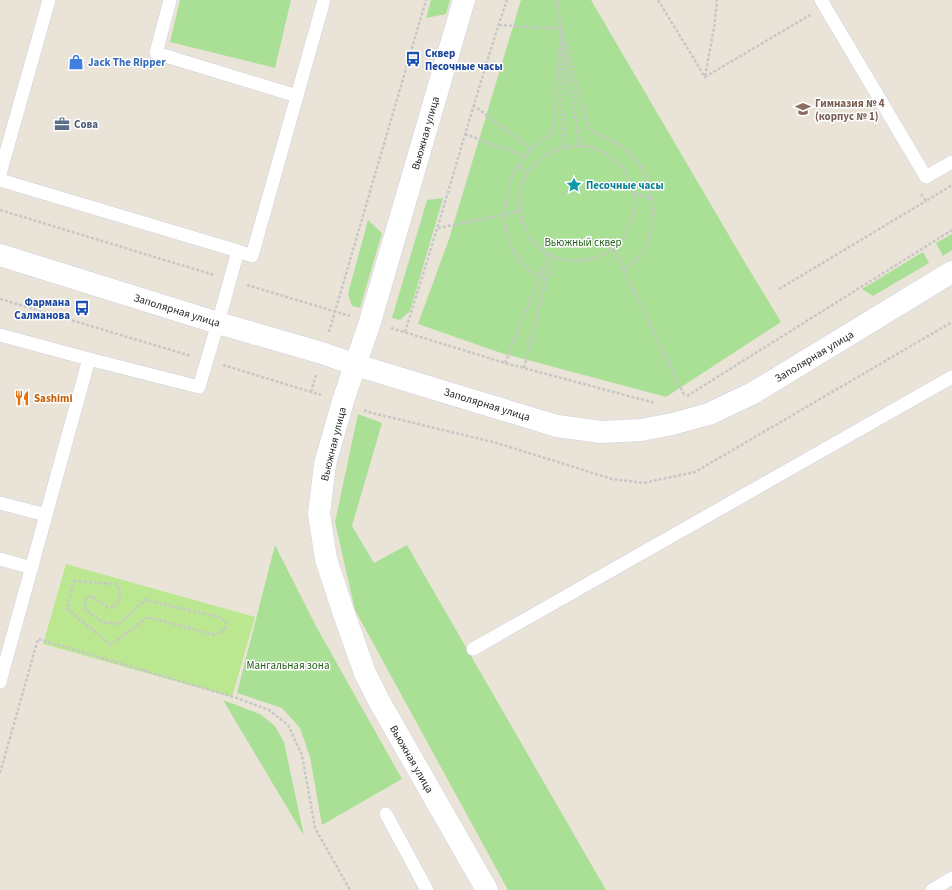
<svg xmlns="http://www.w3.org/2000/svg" width="952" height="890" viewBox="0 0 952 890" font-family="'Source Sans 3',sans-serif">
<style>
.green{fill:#a9e095}
.pitch{fill:#bce791}
.lines{fill:none;stroke-linecap:round;stroke-linejoin:round}
.service-casing{stroke:#ced0e0;stroke-width:14}
.minor-casing{stroke:#ced0e0;stroke-width:23}
.tertiary-casing{stroke:#ced0e0;stroke-width:23}
.path{stroke:#c7c7c7;stroke-width:2.5;stroke-dasharray:3 2;stroke-linecap:butt}
.service{stroke:#fff;stroke-width:13}
.minor{stroke:#fff;stroke-width:22}
.tertiary{stroke:#fff;stroke-width:22}
.labels{text-anchor:middle;stroke-width:3;stroke-linejoin:round;paint-order:stroke}
.transit-label{font-size:11px;font-weight:bold;fill:#164399;stroke:#fff;text-anchor:start}
.shop-label{font-size:11px;font-weight:bold;fill:#366cbe;stroke:#fff;text-anchor:start}
.education-label{font-size:11px;font-weight:bold;fill:#785e54;stroke:#fff;text-anchor:start}
.service-label{font-size:11px;font-weight:bold;fill:#4e5e75;stroke:#fff;text-anchor:start}
.street-label{font-size:11px;fill:#272727;stroke:#fff}
.culture-label{font-size:11px;font-weight:bold;fill:#0d838f;stroke:#fff;text-anchor:start}
.park-label{font-size:11px;fill:#24611a;stroke:#fff}
.food-label{font-size:11px;font-weight:bold;fill:#c56008;stroke:#fff;text-anchor:start}
</style>
<rect width="100%" height="100%" fill="#eae4d8"/>
<g class="green">
<path d="M180 0H291L275 68 170 42Z"/>
<path d="M431 0H450L446 14 426 18Z"/>
<path d="M521 0H591L741 256 781 322 666 397 501 353 418 324 449 239Z"/>
<path d="M443 198 410 311 400 320 392 318 427 200Z"/>
<path d="M368 220 382 233 360 308 352 306 348 294Z"/>
<path d="M952 234V250L943 256 936 243Z"/>
<path d="M923 252 929 263 873 296 862 289Z"/>
<path d="M358 414 382 423 352 526 374 563 407 545 606 890H508L355 610 335 522Z"/>
<path d="M275 545 317 628 402 779 322 825 310 757 300 728 282 708 237 693Z"/>
<path d="M223 700 260 714 275 726 284 742 304 836Z"/>
</g>
<path class="pitch" d="M66 564 255 617 232 697 43 644Z"/>
<g class="lines">
<g class="service-casing">
<g id="service">
<path d="M170 0 156 53 297 96"/>
<path d="M821 0 926 177 952 162"/>
<path d="M0 174 49 0"/>
<path d="M0 180 238 251 252 256 324 0"/>
<path d="M0 335 89 359 199 387 218 323 238 251"/>
<path d="M0 503 46 515"/>
<path d="M0 559 32 568"/>
<path d="M473 649 952 377"/>
<path d="M0 682 89 359"/>
<path d="M386 814 427 890"/>
<path d="M932 890 952 878"/>
</g>
</g>
<g class="minor-casing">
<path id="minor" d="M464 0 370 322 343 401 325 464 319 514 326 559 343 611 365 673 379 701 487 890"/>
</g>
<g class="tertiary-casing">
<path id="tertiary" d="M0 255 218 323 322 353 356 365 557 426 601 432 641 430 672 424 709 414 753 393 952 272"/>
</g>
<g class="path">
<path d="M557 0 561 29"/>
<path d="M658 0 705 77 810 15"/>
<path d="M499 25 561 29V30"/>
<path d="M563 42 580 146"/>
<path d="M561 43 564 147"/>
<path d="M705 76 714 28 717 0"/>
<path d="M473 105 531 148"/>
<path d="M465 134 524 156"/>
<path d="M518 166 527 173"/>
<path d="M634 193 652 199"/>
<path d="M921 194 926 201 952 185"/>
<path d="M0 210 214 275"/>
<path d="M438 228 504 215 520 210"/>
<path d="M613 248 685 397"/>
<path d="M548 254C540 248 532 242 527 233 523 226 521 217 520 209 515 169 551 140 590 147 604 150 616 159 624 171 631 182 637 197 634 211 633 215 632 219 631 223 622 248 594 265 568 260 563 260 558 258 553 256"/>
<path d="M546 280 540 278 526 268 512 249 506 233 504 215 510 180 524 156 542 140 553 134 561 29 589 130C609 138 628 148 640 166 646 175 649 185 651 195 652 201 654 209 653 216 653 231 645 252 633 263 630 265 627 267 623 270"/>
<path d="M247 285 350 316"/>
<path d="M779 289 926 201"/>
<path d="M0 299 191 356"/>
<path d="M391 328 505 363 655 403"/>
<path d="M329 332 426 0"/>
<path d="M405 332C424 271 443 210 461 148 476 99 490 49 507 0"/>
<path d="M505 363 540 278 548 254 553 256 546 280 524 368"/>
<path d="M223 365 321 395"/>
<path d="M311 392 316 375"/>
<path d="M687 396 952 230"/>
<path d="M364 410 368 412 497 443 612 479 643 483 695 472 952 322"/>
<path d="M74 581 116 584 120 589 119 601 113 608 107 607 92 596 86 598 85 609 102 622 119 624 145 600 219 617 227 623 224 631 215 635 148 617 111 645 67 609Z"/>
<path d="M0 773 38 639 237 698 269 710 288 725 302 755 315 828 350 890"/>
</g>
<use href="#service" class="service"/>
<use href="#minor" class="minor"/>
<use href="#tertiary" class="tertiary"/>
</g>
<defs>
<g id="bus-bare" transform="scale(1.2)"><path d="M-5-6H5V4H4V6H2V4H-2V6H-4V4H-5ZM-3.5-4V0h7V-4ZM-3.5 1.2v1.5H-2V1.2ZM2 1.2v1.5H3.5V1.2Z" fill="#1a4fb4" stroke="#fff" stroke-width="2.5" paint-order="stroke"/></g>
<g id="shop-bare" transform="scale(1.2)"><path d="M-5-2.5h2.3a2.7 3.5 0 0 1 5.4 0H5L5.5 6h-11ZM-1.5-2.5h3a1.5 2.3 0 0 0-3 0Z" fill="#3f7fe0" stroke="#fff" stroke-width="2.5" paint-order="stroke"/></g>
<g id="school-bare" transform="scale(1.2)"><path d="M0-5L7-2L0 1L-7-2ZM-4 1L0 2.5L4 1V4Q0 6-4 4Z" fill="#8d6e63" stroke="#fff" stroke-width="2.5" paint-order="stroke"/></g>
<g id="office-bare" transform="scale(1.2)"><path d="M-6-3h4V-5.5h4V-3h4V5H-6ZM-1-4.5V-3h2v-1.5ZM-6 0V1H6V0Z" fill="#5c6f8a" stroke="#fff" stroke-width="2.5" paint-order="stroke"/></g>
<g id="sight-bare" transform="scale(1.2)"><path d="M0-6L1.8-2.2L6-1.7L2.9 1.2L3.7 5.4L0 3.3L-3.7 5.4L-2.9 1.2L-6-1.7L-1.8-2.2Z" fill="#0f9aa8" stroke="#fff" stroke-width="2.5" paint-order="stroke"/></g>
<g id="restaurant-bare" transform="scale(1.2)"><path d="M-5-6h1v4h1v-4h1v4h1v-4h1v5L-1.5 .5V6h-2V.5L-5-1ZM5-6V6H3V1.5H1.5Q1.5-4 5-6Z" fill="#e8710a" stroke="#fff" stroke-width="2.5" paint-order="stroke"/></g>
</defs>
<g fill-rule="evenodd">
<use href="#bus-bare" x="413" y="59"/>
<use href="#shop-bare" x="76" y="62"/>
<use href="#school-bare" x="803" y="109"/>
<use href="#office-bare" x="62" y="124"/>
<use href="#sight-bare" x="574" y="185"/>
<use href="#bus-bare" x="82" y="308"/>
<use href="#restaurant-bare" x="22" y="398"/>
</g>
<g class="labels">
<g class="transit-label">
<text x="425" y="57">Сквер<tspan x="425" dy="13">Песочные часы</tspan></text>
<text x="70" y="306" text-anchor="end">Фармана<tspan x="70" dy="13">Салманова</tspan></text>
</g>
<g class="shop-label">
<text x="88" y="66">Jack The Ripper</text>
</g>
<g class="education-label">
<text x="815" y="107">Гимназия № 4<tspan x="815" dy="13">(корпус № 1)</tspan></text>
</g>
<g class="service-label">
<text x="74" y="128">Сова</text>
</g>
<g class="street-label">
<text transform="translate(425 133) rotate(-74)" y="4">Вьюжная улица</text>
<text transform="translate(177 310) rotate(17)" y="4">Заполярная улица</text>
<text transform="translate(814 356) rotate(-31)" y="4">Заполярная улица</text>
<text transform="translate(487 404) rotate(17)" y="4">Заполярная улица</text>
<text transform="translate(333 444) rotate(-76)" y="4">Вьюжная улица</text>
<text transform="translate(412 759) rotate(60)" y="4">Вьюжная улица</text>
</g>
<g class="culture-label">
<text x="586" y="189">Песочные часы</text>
</g>
<g class="park-label">
<text x="583" y="246">Вьюжный сквер</text>
<text x="288" y="669">Мангальная зона</text>
</g>
<g class="food-label">
<text x="34" y="402">Sashimi</text>
</g>
</g>
</svg>
